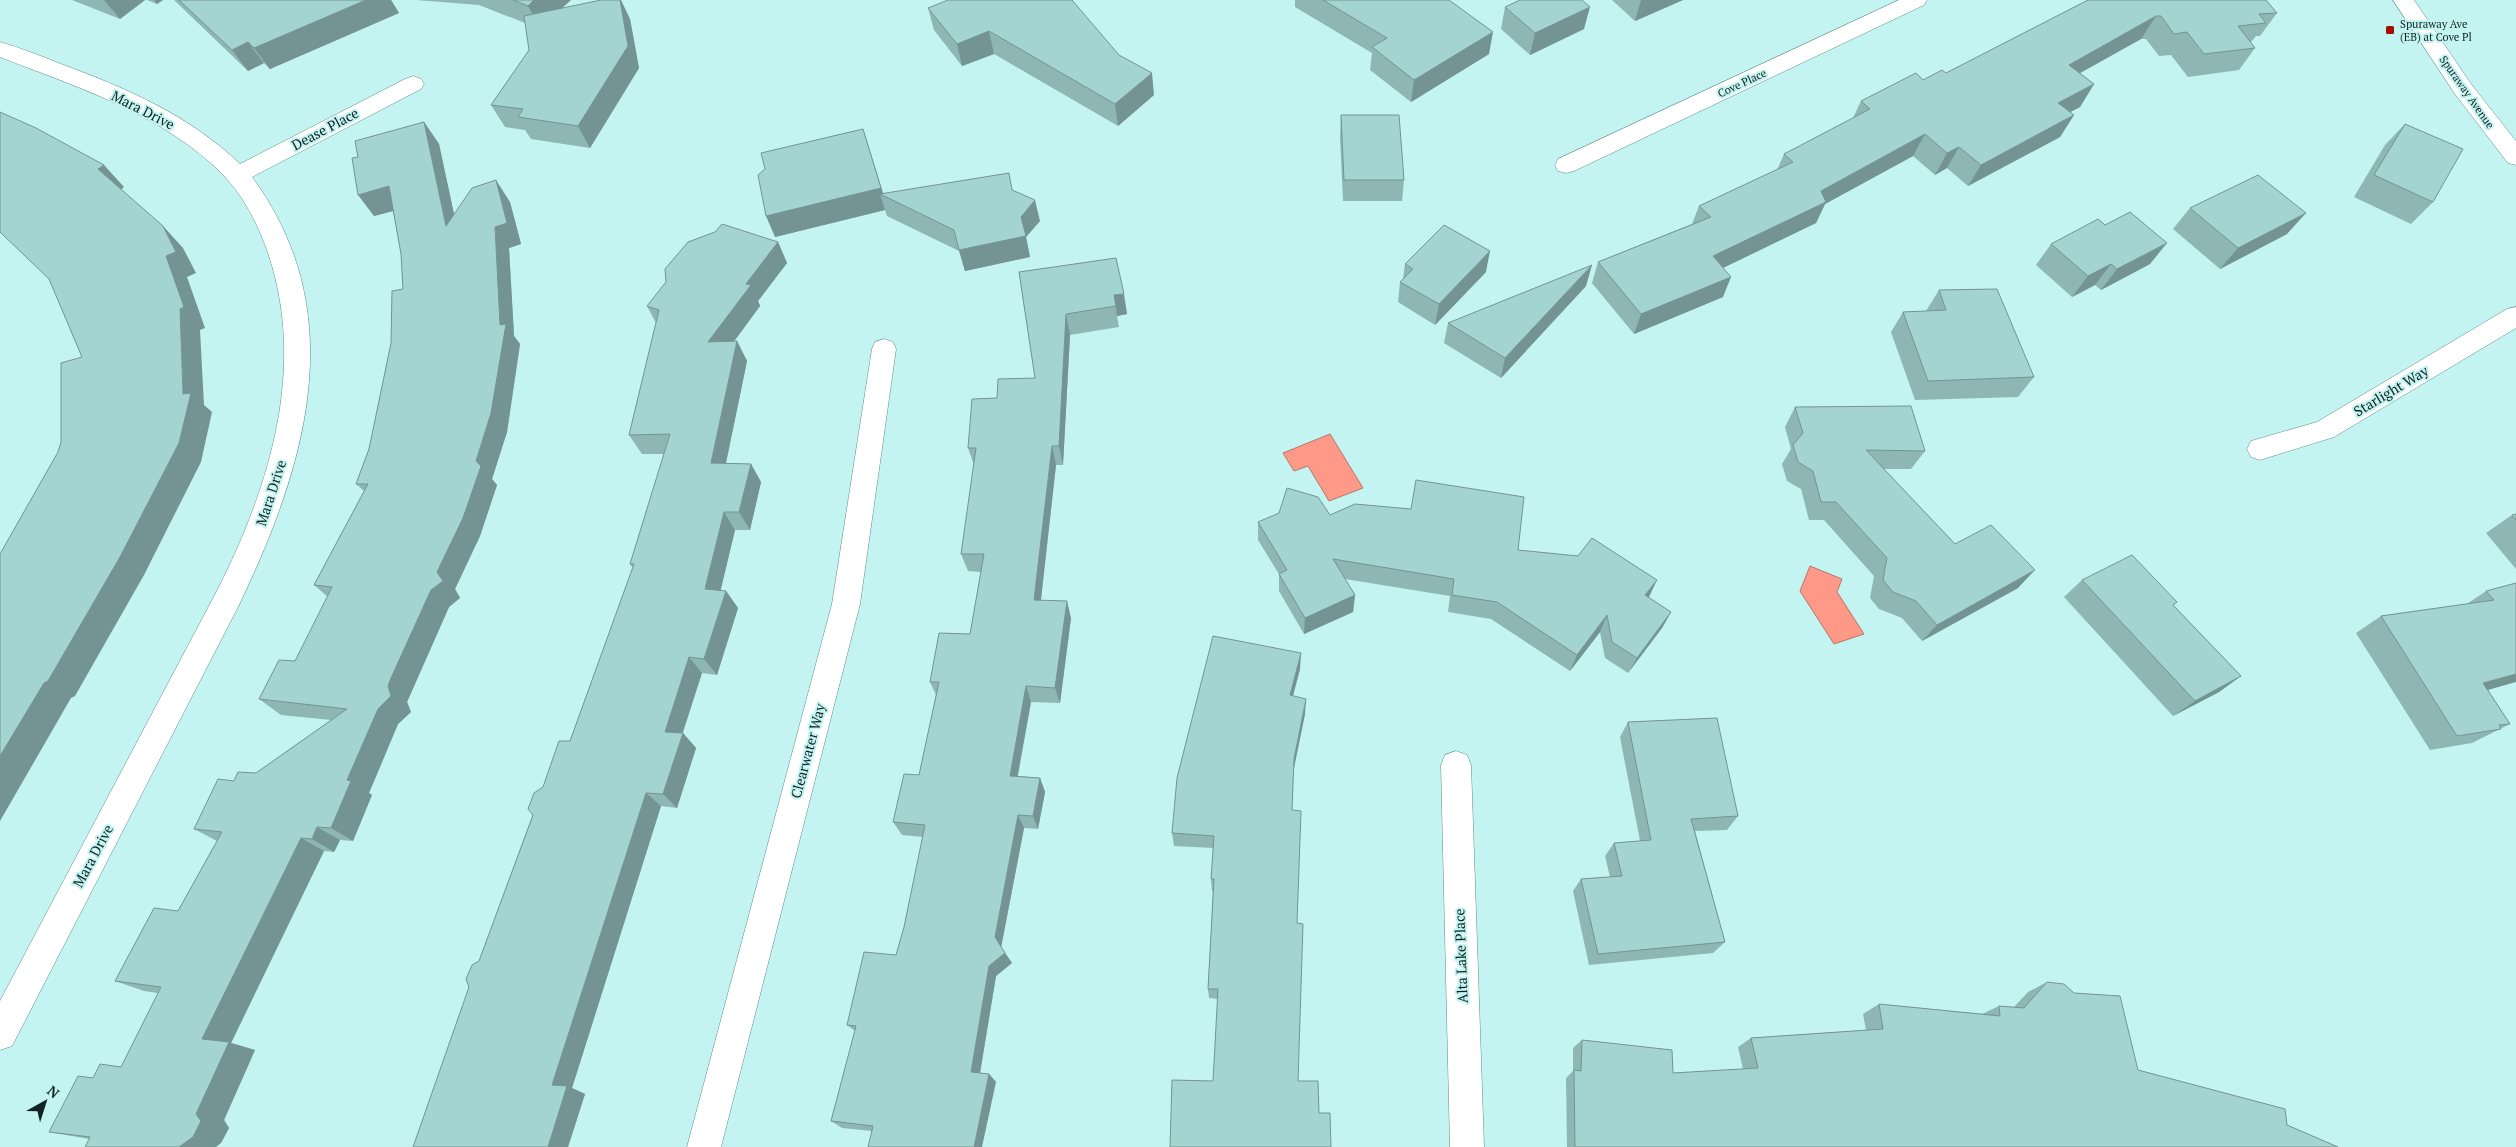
<svg xmlns="http://www.w3.org/2000/svg" width="2516" height="1147" viewBox="0 0 2516 1147" font-family="'PT Serif',serif">
<style>
.water{fill:#fe9987;stroke:#b77669}
.lines{fill:none;stroke-linecap:round;stroke-linejoin:round}
.minor-casing{stroke:#5f8d8b;stroke-width:1}
.minor{fill:#fff;fill-rule:evenodd}
.wall{fill:#8db6b5}
.shaded-wall{fill:#739493}
.building{fill:#a4d4d2;stroke:#739493}
.poi-dot{fill:#a30e00;stroke:#c3f4f1;stroke-width:2}
.labels{text-anchor:middle;stroke-width:4;stroke-linejoin:round;paint-order:stroke}
.far-poi-label{font-size:11px;fill:#112323;stroke:#c3f4f1;text-anchor:start}
.far-street-label{font-size:11px;fill:#112323;stroke:#c3f4f1}
.street-label{font-size:14px;fill:#112323;stroke:#c3f4f1}
</style>
<rect width="100%" height="100%" fill="#c3f4f1"/>
<g class="water">
<path d="M1330 434 1363 488 1329 501 1308 466 1294 471 1283 453Z"/>
<path d="M1810 566 1842 579 1837 592 1864 634 1834 644 1800 591Z"/>
</g>
<g class="lines">
<g class="minor-casing">
<g id="minor">
<path d="M1899 0H1927L1924 5 1574 171 1566 173 1558 171 1555 165 1558 159Z"/>
<path d="M2393 0H2414L2471 84 2516 141V165L2508 163 2455 94Z"/>
<path d="M0 42C21 48 41 56 61 64 126 88 189 115 240 164L405 79 413 76 421 79 424 84 421 89 252 177C353 314 305 467 239 605L12 1046 0 1050V1001L219 587C270 485 306 369 269 256 257 220 240 189 212 164 151 110 74 86 0 57Z"/>
<path d="M2516 307V328L2334 437 2260 460 2251 457 2247 449 2251 441 2317 422 2507 309Z"/>
<path d="M884 339 893 342 896 349 860 604 721 1147H687L832 604 872 349 875 342Z"/>
<path d="M1456 751 1467 755 1471 765 1484 1147H1450L1441 765 1445 755Z"/>
</g>
</g>
<use href="#minor" class="minor"/>
</g>
<g class="wall">
<path d="M72 0H145L120 19Z"/>
<path d="M147 0H163L157 4Z"/>
<path d="M174 0H391L399 13 277 66 270 69 264 63 248 71Z"/>
<path d="M416 0H571L562 8 630 19 639 68 590 148 531 139 525 130 505 127 491 105 529 50 525 23 479 5Z"/>
<path d="M1295 0H1449L1489 54 1411 102 1370 70 1372 53 1295 7Z"/>
<path d="M1612 0H1683L1635 21Z"/>
<path d="M2088 0 2277 13 2260 36H2256L2251 42 2255 48 2239 70 2188 77 2171 55 2159 56 2146 39H2141L2080 73 2094 84 2080 107 2070 112 2074 115 2060 137 1968 186 1947 168 1935 175 1913 156 1825 204 1816 223 1723 268V297L1634 334 1592 283 1598 262 1692 224 1699 206 1777 170 1784 154 1853 118 1861 101 1923 80 1946 73Z"/>
<path d="M1505 7 1584 29 1530 55 1501 29Z"/>
<path d="M928 8 1154 95 1118 126 994 54 962 66 934 30Z"/>
<path d="M1341 115 1404 180 1402 201H1343L1340 137Z"/>
<path d="M424 122 439 144 454 214 510 202 521 244 509 248 514 336 520 344 507 432 492 479 497 485 480 536 455 589 460 598 449 607 411 693 407 702 411 712 398 724 369 793 372 795 353 841 340 840 334 852 324 851 231 1043 255 1050 224 1120 229 1128 221 1143 89 1139 49 1132 93 1078 121 1067 158 993 144 991 115 981 178 911 217 841 194 829 234 781 256 773 331 720 281 715 259 699 295 661 328 597 314 585 364 491 356 484 369 449 403 289 401 254 393 211 374 216 358 157Z"/>
<path d="M2405 124 2433 202 2411 224 2354 197 2385 145Z"/>
<path d="M863 129 883 194 1012 190 1040 221 1026 237 1030 257 965 271 959 251 887 216 885 210 775 237Z"/>
<path d="M2190 208 2287 234 2220 269 2173 229Z"/>
<path d="M778 242 787 263 758 301 760 306 734 341H737L747 361 726 463 751 464 761 482 750 530H735L720 590 726 591 738 608 717 675 702 673 683 733 696 748 677 808 661 806 572 1088 585 1094 568 1147 479 961 543 787 570 741 633 568 630 564 664 454H642L629 435 656 323 647 306Z"/>
<path d="M2051 244 2150 264 2101 290 2095 285 2072 297 2036 265Z"/>
<path d="M1116 258 1127 314 1117 316 1119 327 1070 335 1063 465H1056L1041 600 1071 618 1060 703 1031 702 1018 776 1040 778 1045 792 1038 829 1024 828 1001 947 1012 963 996 976 980 1073 989 1074 996 1082 872 1131 842 1128 831 1121 855 1031 847 1025 896 955 904 927 923 837 902 835 893 822 919 775 936 695 930 682 970 634 981 572 968 571 961 554 974 465 968 448 997 398 1035 378 1019 272Z"/>
<path d="M1405 264 1486 272 1435 325 1398 302 1400 282 1403 279Z"/>
<path d="M1586 286 1501 378 1444 343 1448 323Z"/>
<path d="M1939 290 2034 377 2018 397 1915 400 1891 332 1903 312 1926 311Z"/>
<path d="M1795 407 1925 451 1911 469H1884L1955 544 2018 588 1922 641 1902 618 1879 609 1870 598 1874 576 1824 520H1809L1801 489 1787 481 1782 464 1791 449 1785 427Z"/>
<path d="M2516 514V569L2486 533 2512 515Z"/>
<path d="M1330 515 1518 550 1648 597 1671 612 1662 628 1628 673 1605 658 1600 632 1570 671 1491 619 1448 612 1450 596 1345 579 1355 595 1353 612 1304 634 1279 591V574L1258 540V522Z"/>
<path d="M2082 580 2173 605 2241 676 2219 692 2173 716 2064 597Z"/>
<path d="M2516 583 2488 690 2510 724 2472 743 2430 750 2356 633 2381 616 2467 604 2486 591Z"/>
<path d="M1300 669 1293 696 1305 714 1293 771 1292 810 1297 923 1298 1081 1319 1113 1331 1147 1213 1081 1218 999 1209 998 1208 989 1213 891H1212L1211 879 1213 848 1174 846 1172 833Z"/>
<path d="M1628 722 1738 816 1727 830 1695 831 1725 942 1713 953 1589 965 1573 891 1581 879 1610 877 1605 856 1614 843 1640 841 1620 737Z"/>
<path d="M2047 982 2138 1070 2287 1125 2338 1147H1567L1566 1078 1573 1071V1048L1582 1040 1673 1073 1743 1069 1738 1047 1751 1038 1866 1030 1863 1014 1879 1004 1982 1014 1999 1006 2014 1007 2028 992Z"/>
</g>
<g class="shaded-wall">
<path d="M104 0H145L120 19Z"/>
<path d="M154 0H163L157 4Z"/>
<path d="M366 0H391L399 13 270 69 254 48Z"/>
<path d="M534 0H571L540 28 528 6Z"/>
<path d="M620 0H621L630 19 639 68 590 148 578 126Z"/>
<path d="M1641 0H1683L1635 21Z"/>
<path d="M1590 7 1584 29 1530 55 1535 33Z"/>
<path d="M2156 16 2141 39 2055 87 2069 65Z"/>
<path d="M989 31 994 54 962 66 957 44Z"/>
<path d="M1493 32 1489 54 1411 102 1414 80Z"/>
<path d="M248 42 264 63 248 71 232 50Z"/>
<path d="M1152 73 1154 95 1118 126 1115 104Z"/>
<path d="M2094 84 2080 107 2045 125 2058 103Z"/>
<path d="M2074 115 2060 137 1968 186 1981 165Z"/>
<path d="M424 122 439 144 461 247 446 226Z"/>
<path d="M863 129 884 196 880 194 885 210 775 237 766 216Z"/>
<path d="M1925 134 1913 156 1825 204 1816 223 1704 277 1713 256 1821 191Z"/>
<path d="M1959 147 1947 168 1935 175 1947 153Z"/>
<path d="M104 165 124 187 119 191 98 169Z"/>
<path d="M496 180 510 202 521 244 509 248 514 336 520 344 507 432 492 479 497 485 480 536 455 589 460 598 449 607 411 693 407 702 411 712 398 724 369 793 372 795 353 841 331 828 347 780 437 572 500 325 495 227Z"/>
<path d="M389 186 405 208 374 216 358 195Z"/>
<path d="M1035 200 1040 221 1026 237 1030 257 965 271 959 250 1021 217Z"/>
<path d="M2306 213 2287 234 2220 269 2238 248Z"/>
<path d="M163 226 183 248 196 273 187 277 205 328 200 330 204 405 212 412 201 462 144 575 75 696 71 698 0 821V756L183 394 180 309 166 256Z"/>
<path d="M778 242 787 263 758 301 760 306 719 362 708 342 746 284Z"/>
<path d="M2167 243 2150 264 2101 290 2117 269Z"/>
<path d="M1490 251 1486 272 1435 325 1439 304Z"/>
<path d="M2111 264 2095 285 2072 297 2088 276Z"/>
<path d="M1592 265 1586 286 1501 378 1505 358Z"/>
<path d="M1731 277 1723 297 1634 334 1641 314Z"/>
<path d="M1124 294 1127 314 1117 316 1114 295Z"/>
<path d="M1066 314 1070 335 1063 465 1059 446Z"/>
<path d="M737 341 747 361 722 482 711 463Z"/>
<path d="M1052 446 1056 465 1039 616 1034 600Z"/>
<path d="M751 464 761 482 750 530 739 512Z"/>
<path d="M724 512 735 530 717 606 705 589Z"/>
<path d="M2035 570 2018 588 1922 641 1937 625Z"/>
<path d="M1657 580 1649 597 1637 612 1645 595Z"/>
<path d="M726 591 738 608 717 675 704 659Z"/>
<path d="M1355 595 1353 612 1304 634 1305 618Z"/>
<path d="M1067 601 1071 618 1060 703 1055 688Z"/>
<path d="M1671 612 1662 628 1628 673 1637 658Z"/>
<path d="M1607 615 1600 632 1570 671 1577 655Z"/>
<path d="M1301 653 1300 669 1289 710 1290 695Z"/>
<path d="M689 657 702 673 678 746 665 732Z"/>
<path d="M2516 674V682L2456 699 2483 683Z"/>
<path d="M2241 676 2219 692 2173 716 2195 701Z"/>
<path d="M1026 686 1031 702 1015 789 1010 776Z"/>
<path d="M1306 699 1305 714 1293 773 1294 759Z"/>
<path d="M683 733 696 748 677 808 663 794Z"/>
<path d="M1040 778 1045 792 1038 829 1033 816Z"/>
<path d="M646 793 661 806 572 1088 585 1094 568 1147H548L552 1085Z"/>
<path d="M1018 815 1024 828 1001 948 995 937Z"/>
<path d="M317 827 340 840 334 852 312 839Z"/>
<path d="M301 838 324 851 231 1043 255 1050 224 1120 229 1128 221 1143 216 1147H179L202 1039Z"/>
<path d="M1005 953 1012 963 996 976 979 1079 971 1072 989 966Z"/>
<path d="M989 1074 996 1082 982 1147H974Z"/>
</g>
<g class="building">
<path d="M179 0H366L254 48 248 42 232 50Z"/>
<path d="M513 0H534L528 6Z"/>
<path d="M601 0H620L628 46 578 126 518 117 523 109 491 105 529 50 524 16Z"/>
<path d="M948 0H1072L1119 55 1152 73 1115 104 989 31 957 44 928 8Z"/>
<path d="M1323 0H1449L1493 32 1414 80 1372 47 1387 38Z"/>
<path d="M1520 0H1582L1590 7 1535 33 1505 7Z"/>
<path d="M2088 0H2266L2277 13 2259 14 2266 23 2238 26 2255 48 2204 54 2187 32 2174 34 2161 16H2156L2069 65 2094 84 2058 103 2074 115 1981 165 1959 147 1947 153 1925 134 1821 191 1826 202 1713 256 1731 277 1641 314 1598 262 1711 217 1699 206 1793 162 1784 154 1870 109 1861 101 1916 73 1923 80 1942 70 1946 73Z"/>
<path d="M0 112 36 128 104 165 98 169 163 226 176 252 166 256 184 307 180 309 183 394 191 393 179 443 120 557 48 681 44 683 0 756V554L58 452 61 442V363L82 357 49 279 0 232Z"/>
<path d="M1341 115H1399L1404 180H1344Z"/>
<path d="M424 122 446 226 472 188 496 180 507 223 495 227 500 325 506 324 491 413 476 461 481 466 463 518 437 572 443 581 431 590 391 678 388 686 391 696 378 709 347 780 351 781 331 828 317 827 312 839 301 838 202 1039 229 1042 196 1114 201 1121 193 1137 179 1147H85L90 1137 49 1132 78 1076 93 1078 100 1064 121 1067 161 987 115 981 154 908 178 911 222 832 194 829 218 779 234 781 238 772 256 773 347 709 259 699 279 660 295 661 332 587 314 585 368 484H356L369 449 391 343 392 291 403 289 401 254 389 186 358 195 352 158 358 157 355 141Z"/>
<path d="M2405 124 2463 149 2433 202 2374 175Z"/>
<path d="M863 129 881 188 766 216 758 175 765 169 761 153Z"/>
<path d="M1009 173 1012 190 1035 200 1021 217 1026 236 959 250 954 230 880 194Z"/>
<path d="M2258 175 2306 213 2238 248 2190 208Z"/>
<path d="M2130 212 2167 243 2117 269 2111 264 2088 276 2051 244 2098 219 2105 225Z"/>
<path d="M722 224 778 242 746 284 751 285 708 342 737 341 711 463 751 464 739 512H724L705 589 726 591 704 659 689 657 665 732 683 733 663 794 646 793 552 1085 567 1086 548 1147H413L469 987 466 979 472 965 479 961 533 815 528 809 534 793 543 787 559 741H570L634 564H630L670 434 629 435 659 310 647 306 666 282 665 269 688 242 715 232Z"/>
<path d="M1444 225 1490 251 1439 304 1400 282 1413 269 1405 264Z"/>
<path d="M1116 258 1124 294 1114 295 1116 306 1066 314 1059 446H1052L1034 600 1067 601 1055 688 1026 686 1010 776 1040 778 1033 816 1018 815 995 937 1005 953 989 966 971 1072 989 1074 974 1147H868L873 1126 831 1121 856 1026 847 1025 864 952 896 955 904 927 925 825 893 822 904 774 919 775 939 682H930L939 633 970 634 984 554H961L976 448H968L972 399 997 398 998 379 1035 378 1019 272Z"/>
<path d="M1592 265 1505 358 1448 323Z"/>
<path d="M1997 289 2034 377 1928 381 1903 312 1946 310 1939 290Z"/>
<path d="M1911 406 1925 451 1866 450 1955 544 1991 525 2035 570 1937 625 1916 601 1893 592 1883 580 1887 558 1836 502H1821L1813 471 1798 462 1793 445 1803 433 1795 407Z"/>
<path d="M1416 480 1524 497 1518 550 1578 556 1592 538 1657 580 1645 595 1671 612 1637 658 1612 642 1607 615 1577 655 1497 602 1452 595 1454 579 1333 559 1355 595 1305 618 1279 574 1287 570 1258 522 1279 513 1287 488 1318 497 1330 515 1355 504 1411 509Z"/>
<path d="M2516 514V520L2512 515Z"/>
<path d="M2132 555 2177 602 2173 605 2241 676 2195 701 2082 580Z"/>
<path d="M2516 583V674L2483 683 2510 724 2499 725 2501 729 2457 736 2381 616 2494 600 2486 591Z"/>
<path d="M1213 636 1301 653 1290 695 1306 699 1294 759 1292 810 1301 811 1297 923 1303 924 1298 1081H1318L1319 1113H1330L1331 1147H1170L1172 1080 1213 1081 1218 989H1208L1214 879H1211L1214 836 1172 833 1177 778Z"/>
<path d="M1717 718 1738 816 1691 819 1725 942 1598 954 1581 879 1622 876 1614 843 1651 840 1628 722Z"/>
<path d="M2047 982 2064 984 2074 993 2120 996 2138 1070 2285 1109 2287 1125 2338 1147H1575L1574 1070 1581 1071 1582 1040 1672 1050 1673 1073 1758 1068 1751 1038 1883 1029 1879 1004 2000 1016 1999 1006 2024 1008Z"/>
</g>
<rect class="poi-dot" x="2385" y="25" width="10" height="10" rx="2.5"/>
<g class="labels">
<g class="far-poi-label">
<text x="2400" y="28">Spuraway Ave<tspan x="2400" dy="13">(EB) at Cove Pl</tspan></text>
</g>
<g class="far-street-label">
<text transform="translate(1742 83) rotate(-25)" y="4">Cove Place</text>
<text transform="translate(2467 92) rotate(55)" y="4">Spuraway Avenue</text>
</g>
<g class="street-label">
<text transform="translate(143 110) rotate(27)" y="5">Mara Drive</text>
<text transform="translate(325 129) rotate(-28)" y="5">Dease Place</text>
<text transform="translate(2391 391) rotate(-31)" y="5">Starlight Way</text>
<text transform="translate(271 493) rotate(-72)" y="5">Mara Drive</text>
<text transform="translate(808 751) rotate(-75)" y="5">Clearwater Way</text>
<text transform="translate(93 856) rotate(-62)" y="5">Mara Drive</text>
<text transform="translate(1461 956) rotate(-92)" y="5">Alta Lake Place</text>
</g>
</g>
<g transform="translate(45 1102) rotate(39)" stroke="#c3f4f1" stroke-width="4" paint-order="stroke">
<path d="M0-4L9 19L0 12L-9 19Z" fill="#112323"/>
<text y="-8" font-size="14" font-weight="bold" text-anchor="middle" fill="#112323">N</text>
</g>
</svg>
